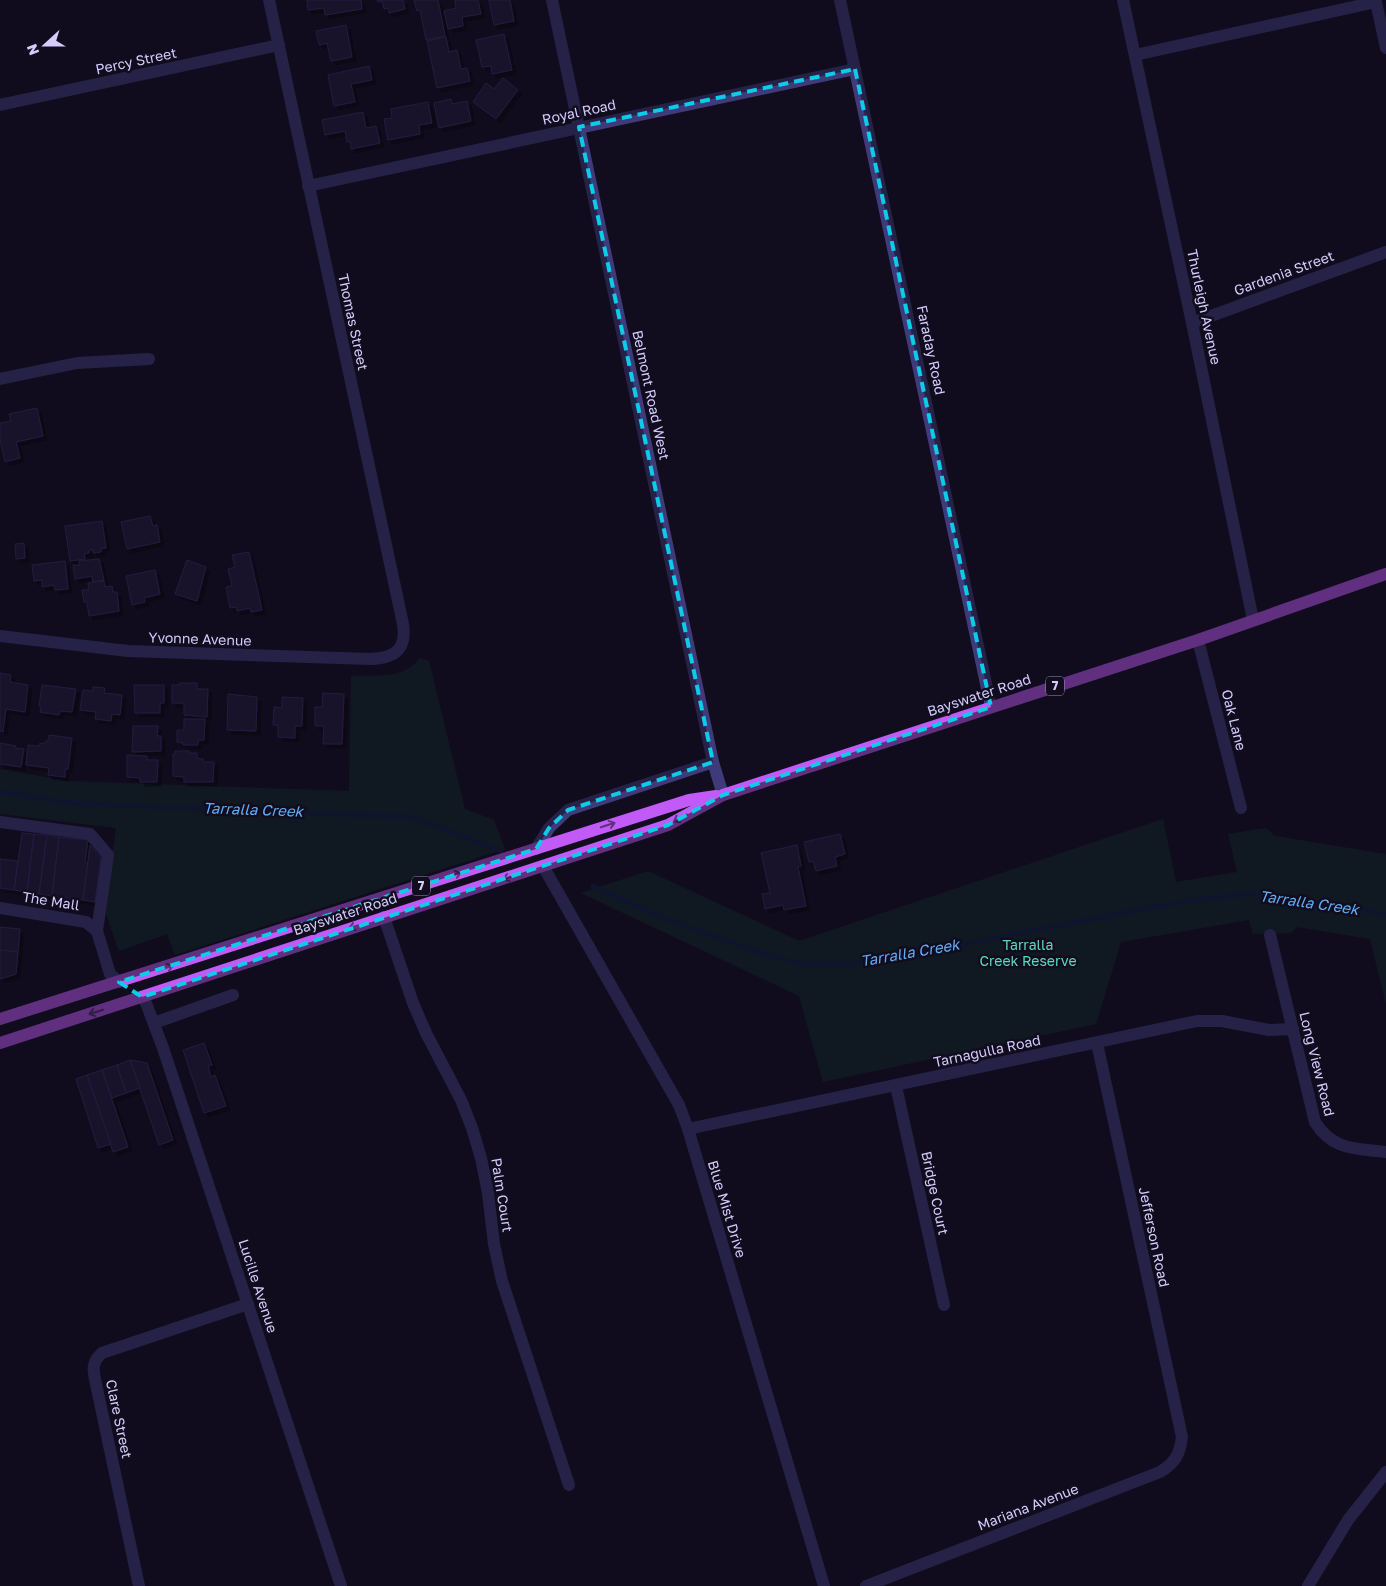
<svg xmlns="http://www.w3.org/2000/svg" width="1386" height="1586" viewBox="0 0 1386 1586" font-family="'Golos Text',sans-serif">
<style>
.green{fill:#112828}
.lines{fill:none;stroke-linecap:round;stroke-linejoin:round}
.stream{stroke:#0e2141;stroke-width:5}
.building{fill:#231a3e;stroke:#3b2e69;filter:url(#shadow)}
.minor{stroke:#3f3b7b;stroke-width:12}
.major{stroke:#c15af6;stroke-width:12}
.oneway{stroke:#60307f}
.marked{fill:none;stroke:#0ccce9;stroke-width:4;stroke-dasharray:10 6;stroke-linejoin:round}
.labels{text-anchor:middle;stroke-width:5;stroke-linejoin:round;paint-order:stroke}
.shield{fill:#110d1e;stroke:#9a93b9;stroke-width:1}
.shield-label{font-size:12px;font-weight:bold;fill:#d4cdfc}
.street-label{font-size:14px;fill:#d4cdfc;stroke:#110d1e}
.park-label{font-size:14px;fill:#5ed8bd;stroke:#110d1e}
.water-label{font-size:15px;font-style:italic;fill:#61adf7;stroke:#110d1e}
</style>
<defs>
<filter id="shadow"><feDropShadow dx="4" dy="4" stdDeviation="0" flood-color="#0009"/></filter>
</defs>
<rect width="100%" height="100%" fill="#110d1e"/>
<g class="green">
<path d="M420 658 429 661 465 809 494 820 505 849 175 955 167 934 119 951 105 911 116 828 0 814V769L67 781 349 791 351 676C376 675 403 680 420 658Z"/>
<path d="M1163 819 1176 882 1237 872 1228 834 1266 828 1275 836 1386 854V1004L1370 939 1297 927 1291 933 1253 934 1249 920 1121 942 1096 1024 823 1082 799 996 581 893 648 871 799 941Z"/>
</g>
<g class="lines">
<g class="stream">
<path d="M0 792 71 803 221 810 412 817 501 851"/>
<path d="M593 886 656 915 766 955 801 964H846L887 959 1180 902 1245 894 1282 897 1386 914"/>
</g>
</g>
<g class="building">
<path d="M307 0H361L362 9 325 15 324 8 308 10Z"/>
<path d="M377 0H403L405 9 389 13 388 8 384 9 382 1 378 2Z"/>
<path d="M414 0H438L445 36 426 40 420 10 417 11Z"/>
<path d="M455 0H478L481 14 462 17 463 26 448 29 444 11 456 8Z"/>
<path d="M489 0H510L514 21 494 25Z"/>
<path d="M346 25 352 57 331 61 327 43 319 45 316 31Z"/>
<path d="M504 34 512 70 492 74 491 66 482 67 476 40Z"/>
<path d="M446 37 449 52 457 50 461 69 467 68 470 81 437 88 427 41Z"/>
<path d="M369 66 372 80 351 84 355 102 334 106 328 75Z"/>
<path d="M503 78 518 90 496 119 473 102 486 83 494 89Z"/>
<path d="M451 99 452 104 467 101 471 121 439 128 434 103Z"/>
<path d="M428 102 432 123 419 125 420 134 388 140 384 119 392 118 391 109Z"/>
<path d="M363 112 366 128 376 126 380 143 351 149 350 141 347 142 345 131 325 135 322 120Z"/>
<path d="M37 408 43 436 16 442 20 458 5 462 0 440V423L11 421 9 414Z"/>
<path d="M150 516 153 526 157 525 160 542 127 549 121 522Z"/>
<path d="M102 521 106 548 101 549V552L93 553V550H89V553L84 554 85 559 70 561 65 526Z"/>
<path d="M24 543 25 558 16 559 15 544Z"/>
<path d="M249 552 262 610 251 612 250 608 237 611 236 607 230 608 226 587 232 586 228 569 235 567 232 555Z"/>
<path d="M99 559 104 580 93 582 92 576 75 579 73 565H80L79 561Z"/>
<path d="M187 560 206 567 197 601 175 594Z"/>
<path d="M65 561 68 589 55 590 54 585 42 587V580L34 581 32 565Z"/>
<path d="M155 570 160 594 144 598 145 602 132 605 126 576Z"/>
<path d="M104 581 105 587 112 586 113 592H117L119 611 89 616 87 602H84L82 590H89L88 583Z"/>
<path d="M0 673 11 675 10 682 28 685 25 712 6 709 3 732 0 731Z"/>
<path d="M180 683H197V689H208L207 717 184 715V703H172V685H180Z"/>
<path d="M42 685 76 689 72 712 60 711 59 715 40 712 41 707 39 706Z"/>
<path d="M134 685H164V703H160V713H135Z"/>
<path d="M93 687 105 688 104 693 122 695 120 715 112 714 111 721 95 719 96 712 80 710 83 690 93 691Z"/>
<path d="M323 693 344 694 342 744H323L324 726H315V707H322Z"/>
<path d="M228 694 257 697 256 731 227 730Z"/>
<path d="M282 697 303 698 302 726H295V738L278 737V725H273L274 707 282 708Z"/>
<path d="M184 719H205L204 740H198V745H183V743L177 742V730H184Z"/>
<path d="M133 726H158L157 736H161V751L132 752Z"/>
<path d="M49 735 72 738 68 769H65V777L48 775 49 768 26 765 28 745 39 746 40 743 43 744 49 739Z"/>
<path d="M0 743 16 746 15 748 24 749 21 767 0 764Z"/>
<path d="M175 751H189V753H197V758L203 759V762H214L213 782H184V777L173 776V754H175Z"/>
<path d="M127 755 147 756V760H158L157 782H140V778L127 777Z"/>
<path d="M22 833 34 834 27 892 14 890Z"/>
<path d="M34 834 47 835 39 894 27 892Z"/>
<path d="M840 834 845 854 835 857 837 866 816 871 813 861 809 862 804 842Z"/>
<path d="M47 835 59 837 52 896 39 894Z"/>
<path d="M59 837 88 840 85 862 88 863 83 900 52 896Z"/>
<path d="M90 845 101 858 95 902 83 900Z"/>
<path d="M797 845 801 866 798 867 806 906 784 910 783 905 765 909 762 894 770 893 761 853Z"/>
<path d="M0 859 18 861 14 890 0 888Z"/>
<path d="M0 927 20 929 18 952 0 950Z"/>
<path d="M0 950 18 952 16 974 0 979Z"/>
<path d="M204 1043 212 1065 208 1066 211 1077 215 1075 226 1106 204 1113 183 1050Z"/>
<path d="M130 1060 147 1063 173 1140 159 1145Z"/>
<path d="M130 1060 140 1088 126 1093 117 1065Z"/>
<path d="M117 1065 126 1093 112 1098 102 1070Z"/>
<path d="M102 1070 128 1147 113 1152 87 1075Z"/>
<path d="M87 1075 111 1144 98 1148 76 1079Z"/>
</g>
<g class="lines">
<g class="minor">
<path d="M552 0 713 762 723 795"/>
<path d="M840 0 991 707"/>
<path d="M1123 0 1192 323 1253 620"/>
<path d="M1135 55 1376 2 1386 48"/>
<path d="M0 105 279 45"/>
<path d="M308 186 855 69"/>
<path d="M1192 323 1386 252"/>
<path d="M0 379 77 363 149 359"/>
<path d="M0 636 128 651 371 659C395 658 407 649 403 624L269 0"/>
<path d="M1198 640 1241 808"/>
<path d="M0 822 90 834 108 855 97 931"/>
<path d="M536 849 549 828 568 810 713 762"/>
<path d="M543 866 679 1105 688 1129 824 1586"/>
<path d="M0 908 86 922 97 931 110 974 119 982"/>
<path d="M384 917 413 1003 426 1033 461 1100 472 1128 481 1158 488 1193 494 1244 502 1281 569 1485"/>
<path d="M1270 935 1315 1122C1333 1151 1356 1148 1386 1152"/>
<path d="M142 997 146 1003 163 1048 341 1586"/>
<path d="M154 1023 233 995"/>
<path d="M896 1086 944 1305"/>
<path d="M688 1129 1197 1021H1222L1269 1030 1293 1029"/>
<path d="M139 1586 96 1384C93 1370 91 1363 102 1353L248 1304"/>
<path d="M866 1586 1160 1472C1175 1463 1180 1454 1182 1437L1097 1043"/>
<path d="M1308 1586 1348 1520 1386 1472"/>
</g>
<g class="major">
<path d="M0 1019 689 800 716 796"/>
<path d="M0 1043 668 825 723 795 1198 640 1386 574"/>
</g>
</g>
<defs><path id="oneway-shaft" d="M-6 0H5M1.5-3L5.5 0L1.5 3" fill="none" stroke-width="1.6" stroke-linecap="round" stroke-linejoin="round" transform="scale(1.25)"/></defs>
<g class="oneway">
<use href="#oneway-shaft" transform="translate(680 818) rotate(151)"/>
<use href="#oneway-shaft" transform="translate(608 825) rotate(-18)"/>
<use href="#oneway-shaft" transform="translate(454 875) rotate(-18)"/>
<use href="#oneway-shaft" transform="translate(510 877) rotate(162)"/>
<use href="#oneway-shaft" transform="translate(356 926) rotate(162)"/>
<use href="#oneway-shaft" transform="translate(166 968) rotate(-18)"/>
<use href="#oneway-shaft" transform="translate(96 1012) rotate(162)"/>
</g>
<path d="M0 0H1386V1586H0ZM855 69 991 707 723 795 668 825 142 997 119 982 536 849 549 828 568 810 713 762 579 127Z" fill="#110d1e" fill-opacity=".55" fill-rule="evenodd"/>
<path class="marked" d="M855 69 991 707 723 795 668 825 142 997 119 982 536 849 549 828 568 810 713 762 579 127Z"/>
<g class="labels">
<g class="shield">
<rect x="1046" y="676.5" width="18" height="19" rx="4"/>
<rect x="412" y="876.5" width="18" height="19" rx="4"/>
</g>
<g class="shield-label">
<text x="1055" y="690">7</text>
<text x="421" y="890">7</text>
</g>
<g class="street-label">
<text transform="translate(136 61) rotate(-12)" y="5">Percy Street</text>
<text transform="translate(579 112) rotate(-12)" y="5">Royal Road</text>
<text transform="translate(1284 273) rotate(-20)" y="5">Gardenia Street</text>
<text transform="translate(1204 307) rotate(78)" y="5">Thurleigh Avenue</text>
<text transform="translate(353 322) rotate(78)" y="5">Thomas Street</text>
<text transform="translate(931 350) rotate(78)" y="5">Faraday Road</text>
<text transform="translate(651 395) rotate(78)" y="5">Belmont Road West</text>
<text transform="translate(200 639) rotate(2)" y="5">Yvonne Avenue</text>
<text transform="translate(979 695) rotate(-18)" y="5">Bayswater Road</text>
<text transform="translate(1234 720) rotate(76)" y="5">Oak Lane</text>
<text transform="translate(51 901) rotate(9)" y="5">The Mall</text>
<text transform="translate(345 914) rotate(-18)" y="5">Bayswater Road</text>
<text transform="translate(987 1051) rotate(-12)" y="5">Tarnagulla Road</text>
<text transform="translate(1317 1064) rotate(76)" y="5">Long View Road</text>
<text transform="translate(935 1193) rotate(78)" y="5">Bridge Court</text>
<text transform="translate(502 1195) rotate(81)" y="5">Palm Court</text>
<text transform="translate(727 1209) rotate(73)" y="5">Blue Mist Drive</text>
<text transform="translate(1154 1237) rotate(78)" y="5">Jefferson Road</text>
<text transform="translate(258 1286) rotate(72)" y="5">Lucille Avenue</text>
<text transform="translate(119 1419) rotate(78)" y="5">Clare Street</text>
<text transform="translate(1028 1507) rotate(-21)" y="5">Mariana Avenue</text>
</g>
<g class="park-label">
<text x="1028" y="950">Tarralla<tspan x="1028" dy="16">Creek Reserve</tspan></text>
</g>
<g class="water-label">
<text transform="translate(253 810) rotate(2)" y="5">Tarralla Creek</text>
<text transform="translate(1309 903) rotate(8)" y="5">Tarralla Creek</text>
<text transform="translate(910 953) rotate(-10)" y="5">Tarralla Creek</text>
</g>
</g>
<g transform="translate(45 45) rotate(249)" stroke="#110d1e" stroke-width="4" paint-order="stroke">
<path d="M0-4L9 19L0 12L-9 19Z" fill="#d4cdfc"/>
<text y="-8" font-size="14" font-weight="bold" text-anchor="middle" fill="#d4cdfc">N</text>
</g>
</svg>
